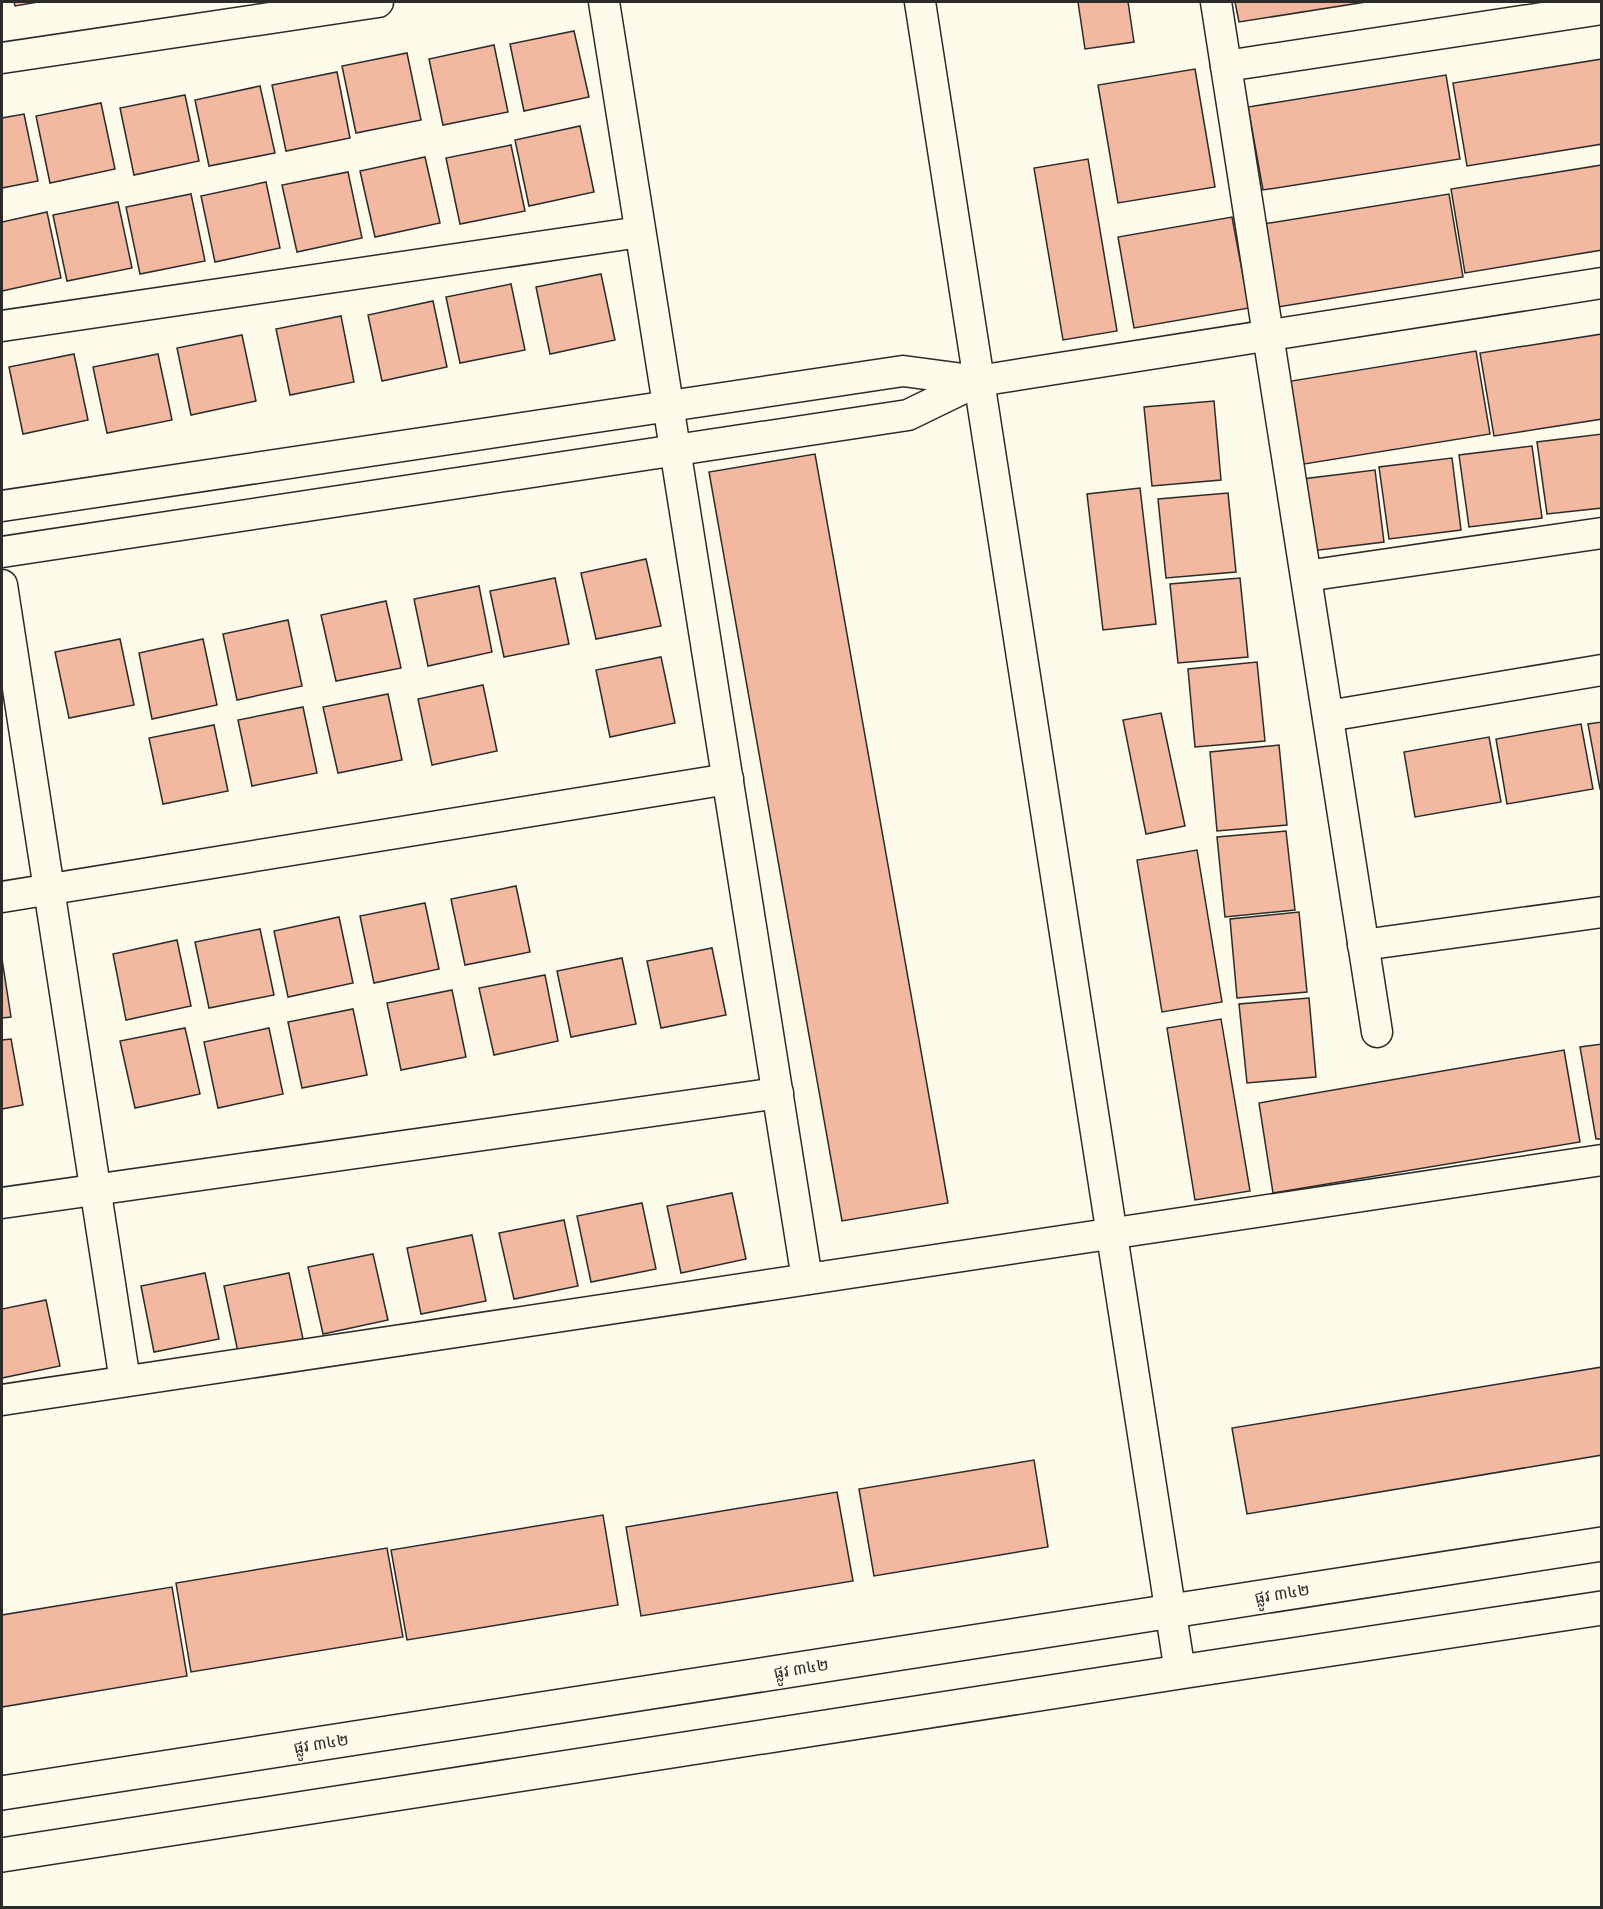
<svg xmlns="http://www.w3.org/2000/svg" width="1603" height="1909" viewBox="0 0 1603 1909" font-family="'Golos Text','Noto Sans Khmer',sans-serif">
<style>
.building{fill:#f2b8a0;stroke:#2b2b2b;stroke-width:1.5}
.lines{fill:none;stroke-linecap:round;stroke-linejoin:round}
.minor-casing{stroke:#2b2b2b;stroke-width:33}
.secondary-casing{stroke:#2b2b2b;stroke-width:36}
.minor{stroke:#fdfbea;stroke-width:30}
.secondary{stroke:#fdfbea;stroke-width:33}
.labels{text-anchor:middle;stroke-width:4.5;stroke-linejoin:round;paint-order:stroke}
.street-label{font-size:16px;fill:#2b2b2b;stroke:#fdfbea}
</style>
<rect width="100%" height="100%" fill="#fdfbea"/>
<g class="building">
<path d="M14 2H38L15 6Z"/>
<path d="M1078 2H1128L1134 42 1085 49Z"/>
<path d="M1235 2H1366L1239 22Z"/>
<path d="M574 31 589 97 524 111 510 44Z"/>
<path d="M494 45 508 112 443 125 429 59Z"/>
<path d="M407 53 421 120 356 133 342 66Z"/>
<path d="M1602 59V144L1467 166 1453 83Z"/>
<path d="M1195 69 1215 187 1118 203 1098 85Z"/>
<path d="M337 72 350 138 286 151 272 85Z"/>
<path d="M1446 75 1460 159 1263 190 1248 107Z"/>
<path d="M260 86 275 153 209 166 195 100Z"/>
<path d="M185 95 199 161 134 175 120 108Z"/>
<path d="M101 103 115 169 50 183 36 116Z"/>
<path d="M24 114 38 181 2 188V118Z"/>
<path d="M580 126 594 192 529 206 515 140Z"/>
<path d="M511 145 525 211 460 224 446 158Z"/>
<path d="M425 157 440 223 375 237 360 171Z"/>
<path d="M1088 159 1117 331 1063 340 1034 168Z"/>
<path d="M1602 165V250L1465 273 1451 189Z"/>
<path d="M348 172 362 238 297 252 282 185Z"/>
<path d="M266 182 280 248 215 262 201 196Z"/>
<path d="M191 194 205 261 140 274 126 207Z"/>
<path d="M1449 194 1463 277 1265 309 1251 226Z"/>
<path d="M118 202 132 268 67 281 53 215Z"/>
<path d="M47 212 61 278 2 291V222Z"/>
<path d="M1232 217 1249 308 1134 328 1118 237Z"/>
<path d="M601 274 615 340 550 354 536 287Z"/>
<path d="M511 284 525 350 460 363 446 297Z"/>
<path d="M433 301 447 367 382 381 368 315Z"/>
<path d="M341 316 354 382 290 395 276 329Z"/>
<path d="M1602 334V419L1494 436 1480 353Z"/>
<path d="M242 335 256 401 191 415 177 348Z"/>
<path d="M1476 351 1490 434 1292 466 1279 383Z"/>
<path d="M74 354 88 420 23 434 9 367Z"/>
<path d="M158 354 172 420 107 433 93 367Z"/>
<path d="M1214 401 1221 480 1152 486 1144 407Z"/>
<path d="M1602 434V508L1547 514 1537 442Z"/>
<path d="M1532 446 1542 518 1469 527 1459 455Z"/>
<path d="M815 454 948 1203 842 1221 709 472Z"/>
<path d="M1452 458 1461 530 1389 539 1379 467Z"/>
<path d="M1375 470 1384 542 1311 551 1302 479Z"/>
<path d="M1140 488 1156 624 1103 630 1087 494Z"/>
<path d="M1228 493 1236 572 1166 578 1158 499Z"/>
<path d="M646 559 661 626 596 639 581 573Z"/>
<path d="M555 578 569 644 504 657 490 591Z"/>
<path d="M1240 578 1248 657 1178 663 1170 584Z"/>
<path d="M479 586 492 652 428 666 414 599Z"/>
<path d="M386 601 401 668 336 681 321 615Z"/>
<path d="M288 620 302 686 237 700 223 634Z"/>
<path d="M120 639 134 705 69 718 55 652Z"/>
<path d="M203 639 217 705 152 719 139 653Z"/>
<path d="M661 657 675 723 610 737 596 670Z"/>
<path d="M1257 662 1265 741 1195 747 1188 669Z"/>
<path d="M483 685 497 751 432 765 418 699Z"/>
<path d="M388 694 402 760 338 773 323 707Z"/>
<path d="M303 707 317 773 252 786 238 720Z"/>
<path d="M1161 713 1185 826 1146 834 1123 720Z"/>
<path d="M1602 722V789H1600L1588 724Z"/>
<path d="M1581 724 1593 789 1507 804 1496 739Z"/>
<path d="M214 725 228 791 163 804 149 738Z"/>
<path d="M1489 737 1501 802 1415 817 1404 752Z"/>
<path d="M1279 745 1287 825 1217 831 1210 752Z"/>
<path d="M1286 831 1295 910 1225 917 1217 837Z"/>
<path d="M1197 850 1222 1002 1162 1012 1137 860Z"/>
<path d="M516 886 530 952 465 965 451 899Z"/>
<path d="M425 903 439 969 374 983 360 916Z"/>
<path d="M1299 912 1307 992 1237 998 1230 919Z"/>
<path d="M339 917 353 983 288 997 274 931Z"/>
<path d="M260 929 274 995 209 1008 195 942Z"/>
<path d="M177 940 191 1006 126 1020 113 954Z"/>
<path d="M712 948 726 1015 661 1028 647 961Z"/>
<path d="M622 958 636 1024 571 1037 557 971Z"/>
<path d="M2 959 11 1017 2 1018Z"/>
<path d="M545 975 558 1041 494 1055 479 988Z"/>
<path d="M452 990 466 1057 401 1070 387 1003Z"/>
<path d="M1309 998 1316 1077 1247 1083 1239 1004Z"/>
<path d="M353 1009 367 1075 302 1088 288 1022Z"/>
<path d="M1221 1019 1250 1191 1195 1200 1167 1028Z"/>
<path d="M185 1028 200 1094 135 1108 120 1041Z"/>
<path d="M269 1028 283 1094 218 1108 204 1042Z"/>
<path d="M11 1039 23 1105 2 1109V1040Z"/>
<path d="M1602 1044V1139H1596L1580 1047Z"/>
<path d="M1564 1050 1580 1142 1273 1193 1259 1103Z"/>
<path d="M732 1193 746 1259 681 1273 667 1206Z"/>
<path d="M642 1203 656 1269 591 1282 577 1216Z"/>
<path d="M564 1220 578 1286 514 1299 499 1233Z"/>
<path d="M472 1235 486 1301 421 1314 407 1248Z"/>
<path d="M373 1254 388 1320 323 1334 308 1267Z"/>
<path d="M205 1273 219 1339 154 1352 141 1286Z"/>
<path d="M289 1273 303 1339 238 1352 224 1286Z"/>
<path d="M46 1300 60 1366 2 1378V1309Z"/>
<path d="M1602 1367V1455L1247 1514 1232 1428Z"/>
<path d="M1034 1460 1048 1547 874 1576 859 1489Z"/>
<path d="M837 1492 853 1581 641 1616 626 1527Z"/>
<path d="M603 1515 618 1605 407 1640 391 1550Z"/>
<path d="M387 1548 403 1637 191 1672 176 1583Z"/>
<path d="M172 1587 187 1676 2 1707V1615Z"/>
</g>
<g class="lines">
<g class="minor-casing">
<g id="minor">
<path d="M604 2 807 1279"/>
<path d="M920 2 1180 1672"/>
<path d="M1216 2 1377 1032"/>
<path d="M2 58 378 2"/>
<path d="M1226 66 1602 9"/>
<path d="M2 326 640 232"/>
<path d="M2 506 903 371 978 381 1602 283"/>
<path d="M2 552 908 415 978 381"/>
<path d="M1306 576 1602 533"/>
<path d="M2 585 125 1381"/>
<path d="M1328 716 1602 670"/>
<path d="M2 897 728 779"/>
<path d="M1363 945 1602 912"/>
<path d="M2 1203 778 1093"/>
<path d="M2 1400 1602 1160"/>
</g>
</g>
<g class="secondary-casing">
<g id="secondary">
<path d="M2 1793 1602 1544"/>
<path d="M2 1855 1180 1672 1602 1608"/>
</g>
</g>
<use href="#minor" class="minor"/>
<use href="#secondary" class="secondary"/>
</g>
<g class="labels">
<g class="street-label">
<text transform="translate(1282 1593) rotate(-9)" y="6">ផ្លូវ ៣៤២</text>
<text transform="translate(801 1668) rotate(-9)" y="6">ផ្លូវ ៣៤២</text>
<text transform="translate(321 1743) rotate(-9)" y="6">ផ្លូវ ៣៤២</text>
</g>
</g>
<rect width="1603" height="1909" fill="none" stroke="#2b2b2b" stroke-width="6"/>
</svg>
